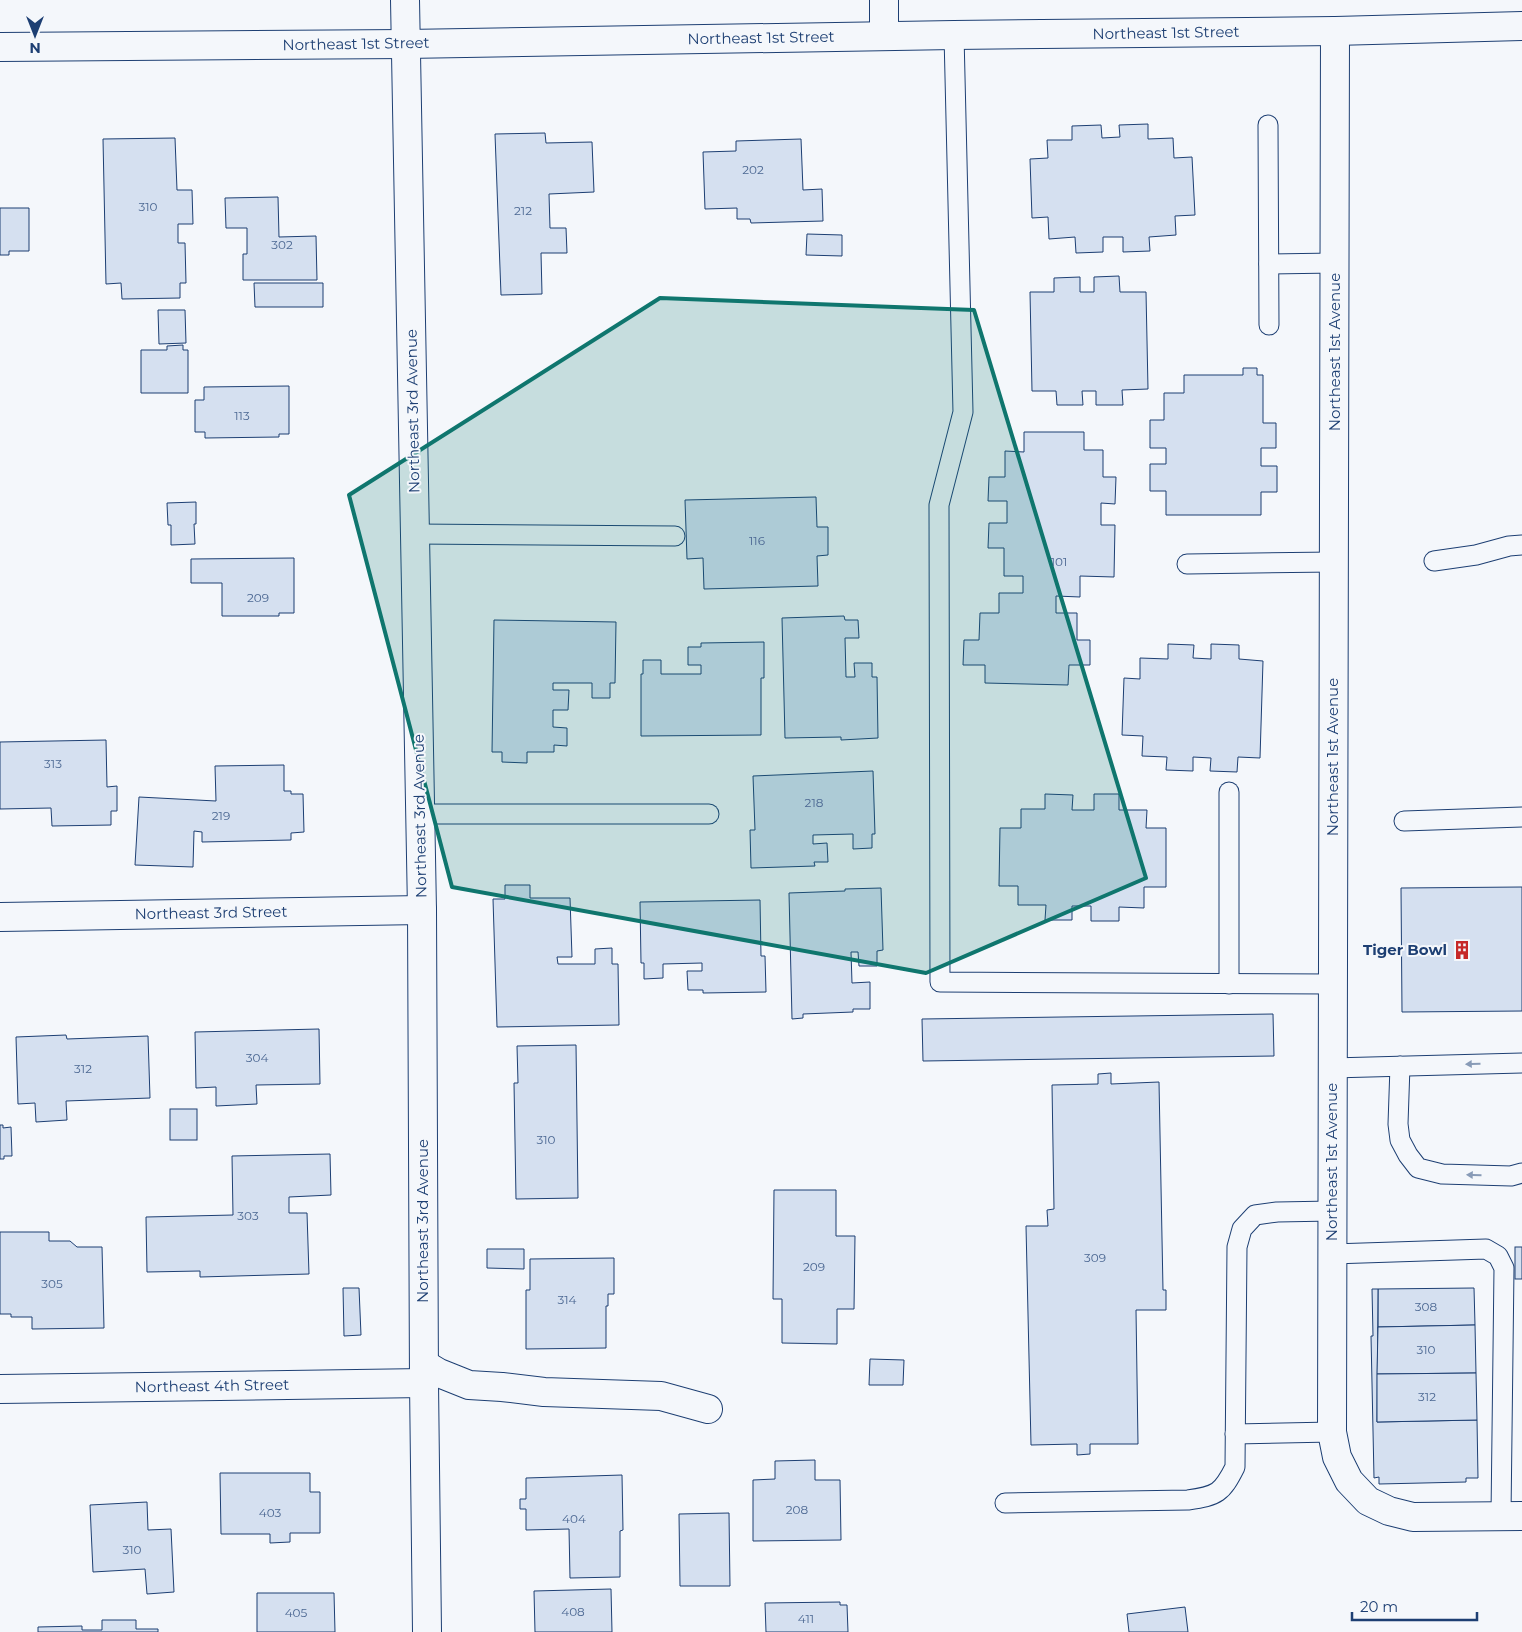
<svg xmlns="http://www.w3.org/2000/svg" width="1522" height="1632" viewBox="0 0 1522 1632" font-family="Montserrat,sans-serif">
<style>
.building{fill:#d5e0f0;stroke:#1d3f73}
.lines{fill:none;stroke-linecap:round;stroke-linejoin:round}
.service-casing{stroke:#1d3f73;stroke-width:21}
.minor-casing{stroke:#1d3f73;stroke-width:30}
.service{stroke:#f4f7fb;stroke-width:19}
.minor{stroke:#f4f7fb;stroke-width:28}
.oneway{fill:#889bb7}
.marked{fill:#0f766e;fill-opacity:0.2;stroke:#0f766e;stroke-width:4;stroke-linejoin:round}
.labels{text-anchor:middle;stroke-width:4;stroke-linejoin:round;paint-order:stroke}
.number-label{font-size:12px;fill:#4b6792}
.street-label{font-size:15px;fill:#1d3f73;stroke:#f4f7fb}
.poi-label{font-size:15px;font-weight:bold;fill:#1d3f73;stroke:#f4f7fb;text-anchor:end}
</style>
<rect width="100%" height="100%" fill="#f4f7fb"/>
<g class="building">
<path d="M1148 124V139L1173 138 1174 158 1192 157 1195 215 1175 216 1176 235 1149 237 1150 251 1123 252V237H1103V252L1076 253 1075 237 1049 239 1048 217 1032 218 1030 159 1048 158 1047 140H1072V126L1101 125 1102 138 1120 137 1119 125Z"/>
<path d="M545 133 546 143 592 142 594 192 549 194 550 228H566L567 253H541L542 294 501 295 495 134Z"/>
<path d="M175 138 177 190H192L193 224H178V243H185L186 283H180V298L122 299 121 283 106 284 103 139Z"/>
<path d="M801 139 803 190 822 189 823 221 751 223 750 219H737V208L705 209 703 152 736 151V141Z"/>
<path d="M278 197 279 237 316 236 317 280H243V254H247V228H226L225 198Z"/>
<path d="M0 208H29V251H9V255H0Z"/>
<path d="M807 234 842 235V256L806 255Z"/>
<path d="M1119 276 1120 292H1146L1148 389 1122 390 1123 405H1096V391H1082L1083 405H1057L1056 391H1032L1030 292H1054V278L1080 277V292H1094V277Z"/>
<path d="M254 283H323V307H255Z"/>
<path d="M158 310H185L186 343 159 344Z"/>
<path d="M183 345V350H188V393H141V350H167V346Z"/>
<path d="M1243 368H1257V375H1263V423H1276V448H1261V466H1277V492H1261V515H1166V491H1150V464H1166V448H1150V420H1164V393H1184V375H1243Z"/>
<path d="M289 386V434H279V437L205 438V432H195V400H204V387Z"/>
<path d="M1024 432H1084V450H1103V477H1116L1115 504 1101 503V525H1115L1114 577 1080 576V597L1056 596V613H1077V640H1090V665H1069L1068 685 985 683V665H963L964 640H979L980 613H999V593H1023V576H1004V548H988L989 523H1007V501H988L989 477H1005V451L1024 452Z"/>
<path d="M816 497 817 527H828V555L817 556 818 586 704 589 703 558 687 559 685 500Z"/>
<path d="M196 502V524H194L195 544 171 545V525H168L167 503Z"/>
<path d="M294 558V613H279V616H222V583H191V559Z"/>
<path d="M844 616 845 620H858L859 638H845L846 677H855L854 663H872V677H877L878 738 841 740V737L785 738 782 618Z"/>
<path d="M494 620 616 622 615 683H610V698H592V683H553V690H569L568 710H553V727L567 728V746L554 745V752H527V763L502 762V752H492Z"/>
<path d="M764 642V678H761V735L641 736V674H643V660H661V674H701V665H688V647H701V643Z"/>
<path d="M1168 644 1194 645 1193 658 1211 659V644L1239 645V659L1263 661 1260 758 1238 757 1237 772 1210 771 1211 758 1193 757V771L1166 770 1167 757 1142 756 1143 736 1122 735 1124 678 1140 679V658L1168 659Z"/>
<path d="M106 740 107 787 117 786V811H111V825L52 826 51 808 0 809V742Z"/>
<path d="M284 765V791H291V794H303L304 832 291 833V840L202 842V832L194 831 193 867 135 865 139 797 216 801 215 766Z"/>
<path d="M873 771 875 834H872V848L853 849V834L813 835V844L827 843 828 862H814L815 866 751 868 750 830H755L753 776Z"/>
<path d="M1045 794 1073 795 1072 810H1094V794H1119V810H1147L1146 828H1166V887H1144V908L1119 907V921H1091V906H1072V920H1045L1046 905H1018V886H999L1000 828H1021V809H1045Z"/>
<path d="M505 885H530V898H570L572 957H557L558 964H595V949L612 948V964H618L619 1025 497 1027 493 899H505Z"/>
<path d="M1522 887V1011L1402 1012 1401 888Z"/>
<path d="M881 888 883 950 877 951V966H859L858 952H851L852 983 870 982V1009H853V1012L803 1014V1018L792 1019 789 893 845 891V889Z"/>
<path d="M760 900 761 956H765L766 992 703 993V990H688L687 971H702V963L663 964V978L644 979V963H641L640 902Z"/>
<path d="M1273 1014 1274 1056 923 1061 922 1019Z"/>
<path d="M319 1029 320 1084 256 1085 257 1104 216 1106V1087L196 1088 195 1032Z"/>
<path d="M66 1035 67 1039 148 1036 150 1098 66 1101 67 1120 36 1122 35 1103 18 1104 16 1037Z"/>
<path d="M576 1045 578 1198 516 1199 514 1083H518L517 1046Z"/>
<path d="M1111 1073V1084L1159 1082 1163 1290H1166V1310H1136L1138 1444H1090V1454L1077 1455V1444L1031 1445 1026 1226H1048L1047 1210 1054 1209 1052 1085 1098 1084V1074Z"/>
<rect x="170" y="1109" width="27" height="31"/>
<path d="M0 1125H3V1128L11 1127 12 1156H4V1159H0Z"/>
<path d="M330 1154 331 1195 289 1197V1213H307L309 1274 200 1277V1271L147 1272 146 1217 233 1215 232 1156Z"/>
<path d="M774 1190H836V1236H855L854 1309H837V1344L782 1343V1299H773Z"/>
<path d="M0 1232H49V1241H70L77 1247H102L104 1328 32 1329V1317H11V1314H0Z"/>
<rect x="1515" y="1247" width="7" height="32"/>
<path d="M487 1249H524V1269L487 1268Z"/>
<path d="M614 1258V1294H608V1306H606V1348L526 1349V1290H530V1259Z"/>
<path d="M343 1288H359L361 1335 344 1336Z"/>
<path d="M1474 1288 1475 1325 1378 1327V1289Z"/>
<path d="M1372 1289H1378L1377 1422 1477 1420 1478 1478H1466V1482L1379 1484V1477L1374 1478 1371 1336H1373Z"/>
<path d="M1475 1325 1476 1373 1377 1374 1378 1327Z"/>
<path d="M870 1359 904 1360 903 1385H869Z"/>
<path d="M1476 1373 1477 1420 1377 1422V1374Z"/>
<path d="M815 1460V1480H840L841 1540 753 1541V1480L775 1479V1461Z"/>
<path d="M220 1473H310V1492H320V1533H290V1542L270 1543V1534H221Z"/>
<path d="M622 1475 623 1530 620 1531V1577L570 1578 569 1529 526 1530V1509H520V1499H526V1478Z"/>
<path d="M147 1502 148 1530 171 1529 174 1592 147 1594 145 1569 93 1572 90 1505Z"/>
<path d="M729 1513 730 1586H680L679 1514Z"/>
<path d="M611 1589 612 1632H535L534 1591Z"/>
<path d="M257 1593H334L335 1632H257Z"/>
<path d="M840 1602V1605H847L848 1632H766L765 1603Z"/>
<path d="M1185 1607 1188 1632H1129L1127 1614Z"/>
<path d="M102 1620H136V1629H158V1632H38V1627L82 1626V1630H102Z"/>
</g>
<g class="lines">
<g class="service-casing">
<g id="service">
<path d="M954 35 963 412 939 505 940 982 1333 984"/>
<path d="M1268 125 1269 325"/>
<path d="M1269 264 1335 263"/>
<path d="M415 534 675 536"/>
<path d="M1434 561 1476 555 1509 546 1522 545"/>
<path d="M1187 564 1334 562"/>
<path d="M420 814H709"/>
<path d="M1404 821 1522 817"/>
<path d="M1229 984V792"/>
<path d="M1400 1066 1398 1124 1400 1140 1408 1155 1418 1168 1442 1174 1511 1176 1522 1173"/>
<path d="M1332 1068 1522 1063"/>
<path d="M1332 1254 1486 1249 1498 1256 1504 1268 1501 1516"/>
<path d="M1235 1434 1332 1432"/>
<path d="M1005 1503 1188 1500C1217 1496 1222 1493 1235 1467L1237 1247 1242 1229 1255 1215 1277 1212 1332 1211"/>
</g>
</g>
<g class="minor-casing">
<g id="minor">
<path d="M405 0 422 910 424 1383 427 1632"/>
<path d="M884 0V36"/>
<path d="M1335 31 1332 1432 1337 1457 1349 1481 1368 1501 1389 1511 1413 1517 1522 1516"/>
<path d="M0 47 406 44 954 35 1335 31 1522 26"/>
<path d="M0 917 422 910"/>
<path d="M424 1364 439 1373 469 1385 502 1387 544 1392 661 1396 708 1409"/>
<path d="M0 1389 424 1383"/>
</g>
</g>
<use href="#service" class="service"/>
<use href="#minor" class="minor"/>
</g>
<defs><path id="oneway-solid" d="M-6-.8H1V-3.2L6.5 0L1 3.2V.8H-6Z" transform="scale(1.25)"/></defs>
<g class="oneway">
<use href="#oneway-solid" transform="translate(1473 1064) rotate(178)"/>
<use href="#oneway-solid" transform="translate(1474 1175) rotate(-178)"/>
</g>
<path class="marked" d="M660 298 974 310 1146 878 926 973 452 887 349 495Z"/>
<defs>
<g id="building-bare" transform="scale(1.5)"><path d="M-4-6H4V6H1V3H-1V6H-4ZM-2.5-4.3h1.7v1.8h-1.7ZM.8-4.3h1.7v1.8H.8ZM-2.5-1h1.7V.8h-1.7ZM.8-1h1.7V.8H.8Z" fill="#c62828" stroke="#f4f7fb" stroke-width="2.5" paint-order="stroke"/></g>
</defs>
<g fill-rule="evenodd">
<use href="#building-bare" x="1462" y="950"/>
</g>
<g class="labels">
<g class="number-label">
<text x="753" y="174">202</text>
<text x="148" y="211">310</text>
<text x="523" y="215">212</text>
<text x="282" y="249">302</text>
<text x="242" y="420">113</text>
<text x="757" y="545">116</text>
<text x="1059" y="566">101</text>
<text x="258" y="602">209</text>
<text x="53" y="768">313</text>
<text x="814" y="807">218</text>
<text x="221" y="820">219</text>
<text x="257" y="1062">304</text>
<text x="83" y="1073">312</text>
<text x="546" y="1144">310</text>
<text x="248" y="1220">303</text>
<text x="1095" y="1262">309</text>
<text x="814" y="1271">209</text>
<text x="52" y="1288">305</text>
<text x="567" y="1304">314</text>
<text x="1426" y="1311">308</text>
<text x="1426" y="1354">310</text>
<text x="1427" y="1401">312</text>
<text x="797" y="1514">208</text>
<text x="270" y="1517">403</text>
<text x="574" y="1523">404</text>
<text x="132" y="1554">310</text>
<text x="573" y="1616">408</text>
<text x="296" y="1617">405</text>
<text x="806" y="1623">411</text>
</g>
<g class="street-label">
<text transform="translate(1166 33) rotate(-1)" y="5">Northeast 1st Street</text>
<text transform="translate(761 38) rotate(-1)" y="5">Northeast 1st Street</text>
<text transform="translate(356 44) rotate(-1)" y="5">Northeast 1st Street</text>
<text transform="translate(1335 352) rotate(-90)" y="5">Northeast 1st Avenue</text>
<text transform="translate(413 411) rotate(-91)" y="5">Northeast 3rd Avenue</text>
<text transform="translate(1333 757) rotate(-90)" y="5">Northeast 1st Avenue</text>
<text transform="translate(420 816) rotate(-91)" y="5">Northeast 3rd Avenue</text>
<text transform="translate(211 913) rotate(-1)" y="5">Northeast 3rd Street</text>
<text transform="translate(1332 1162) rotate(-90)" y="5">Northeast 1st Avenue</text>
<text transform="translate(423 1221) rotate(-90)" y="5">Northeast 3rd Avenue</text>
<text transform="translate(212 1386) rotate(-1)" y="5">Northeast 4th Street</text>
</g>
<g class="poi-label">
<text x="1447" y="955">Tiger Bowl</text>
</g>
</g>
<g transform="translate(35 35) rotate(180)" stroke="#f4f7fb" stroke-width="4" paint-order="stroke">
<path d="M0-4L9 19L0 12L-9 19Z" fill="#1d3f73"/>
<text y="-8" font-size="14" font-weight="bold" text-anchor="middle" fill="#1d3f73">N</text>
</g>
<path d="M1352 1612v8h125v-8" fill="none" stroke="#1d3f73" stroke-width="2.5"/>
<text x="1360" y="1612" font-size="15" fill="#1d3f73" stroke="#f4f7fb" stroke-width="4" paint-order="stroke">20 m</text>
</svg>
